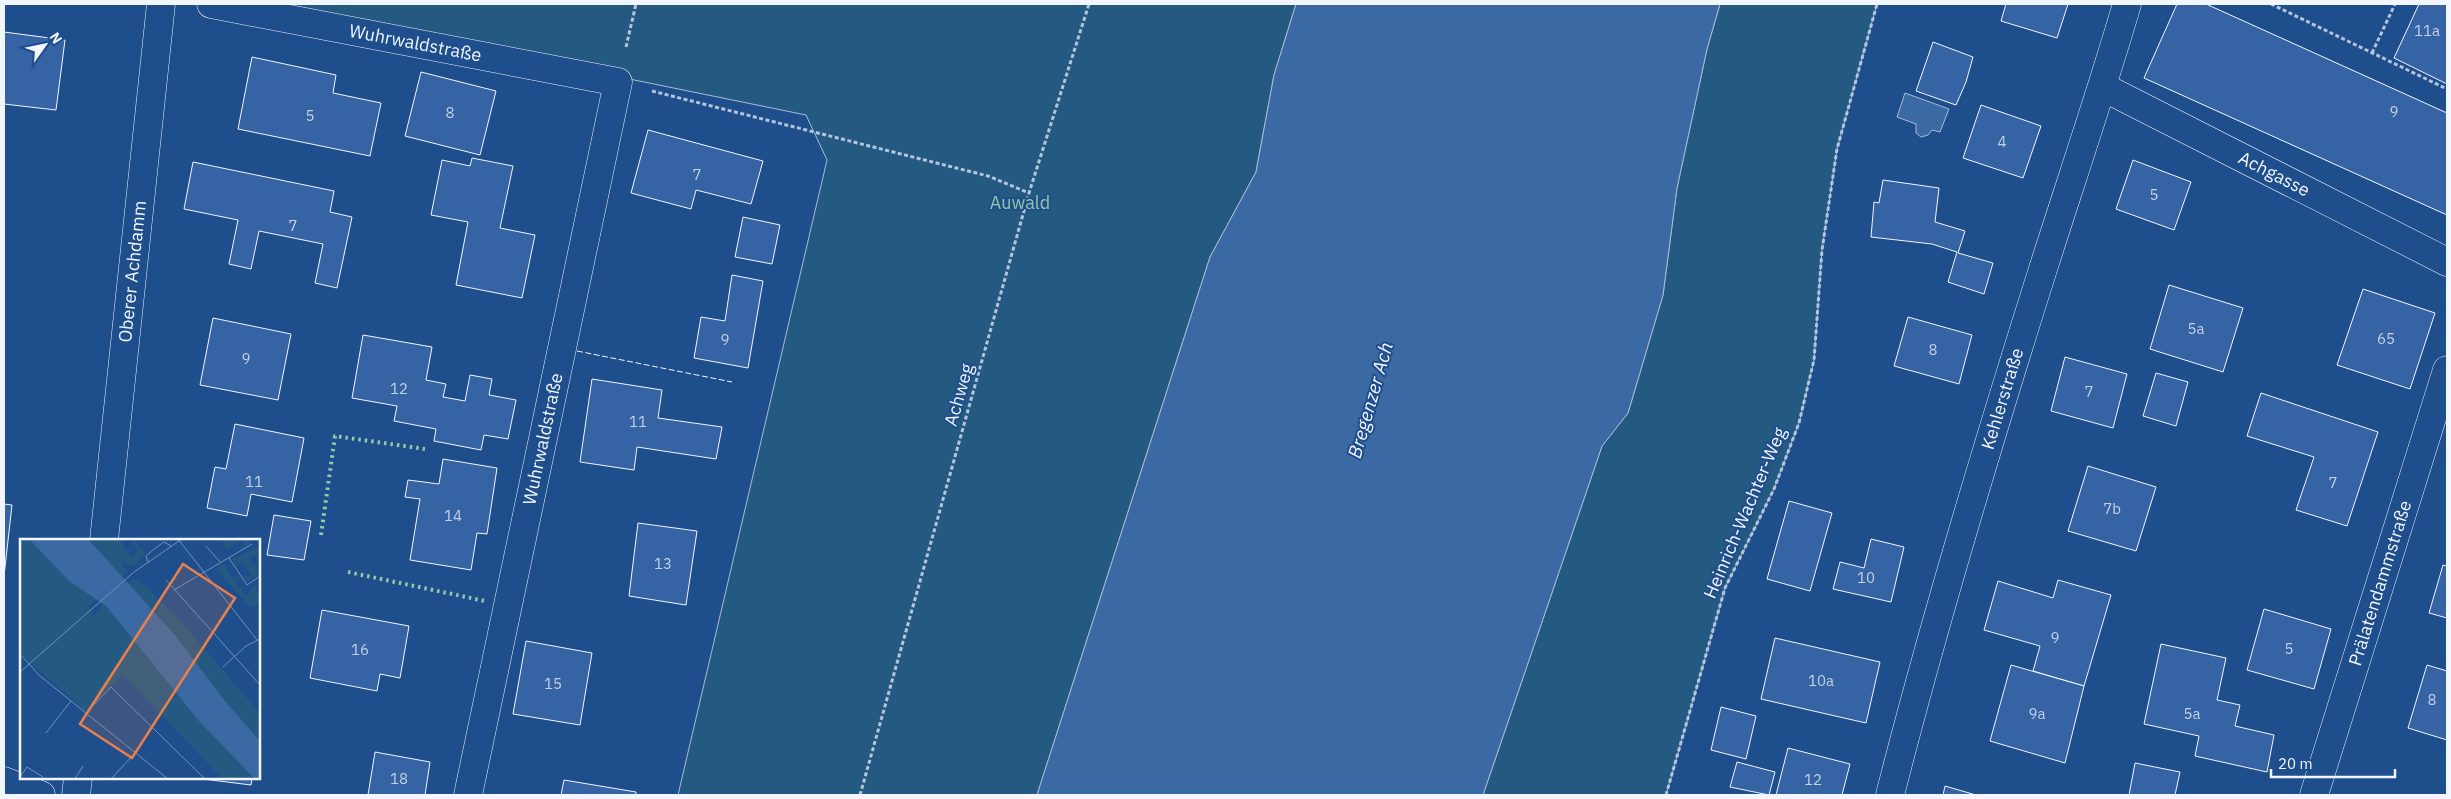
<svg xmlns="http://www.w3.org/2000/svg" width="2451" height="799" viewBox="0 0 2451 799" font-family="'IBM Plex Sans',sans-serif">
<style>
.green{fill:#245a82;stroke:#a8bbd7}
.water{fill:#3b69a3;stroke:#a8bbd7}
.building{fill:#3563a3;stroke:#f2f6ff}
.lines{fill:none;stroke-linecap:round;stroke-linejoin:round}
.minor-casing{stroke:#f2f6ff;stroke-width:29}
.path{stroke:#b3c4dc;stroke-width:3;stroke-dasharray:4 2.5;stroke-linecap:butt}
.minor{stroke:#1f4e8c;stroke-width:28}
.hedge{stroke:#97c8a6;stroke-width:4;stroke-dasharray:2.5 4;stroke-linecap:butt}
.fence{stroke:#f2f6ff;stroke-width:1;stroke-dasharray:6 2.5;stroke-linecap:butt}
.labels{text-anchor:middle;stroke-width:4;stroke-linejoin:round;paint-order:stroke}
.number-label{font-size:15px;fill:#c3d1e8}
.street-label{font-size:18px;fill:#f2f6ff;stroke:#1f4e8c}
.park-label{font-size:18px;fill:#97c8a6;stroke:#1f4e8c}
.water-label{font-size:19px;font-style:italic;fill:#f2f6ff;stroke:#1f4e8c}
.inset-road{fill:none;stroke:#7391ba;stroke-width:1}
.view{fill:#ea8049;fill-opacity:0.15;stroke:#ea8049;stroke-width:2.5}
.inset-edge{fill:none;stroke:#f2f6ff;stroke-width:2.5}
</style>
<rect width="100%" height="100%" fill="#1f4e8c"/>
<g class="green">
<path d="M261 4H1296L1274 75 1256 172 1210 257 1037 795H678L827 160 806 115Z"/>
<path d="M1720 4H1877L1837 149 1822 250 1814 360 1799 423 1774 489 1725 588 1666 795H1483L1602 446 1628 413 1663 295 1677 188 1707 49Z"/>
</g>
<g class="water">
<path d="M1296 4H1720L1707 49 1677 188 1663 295 1628 413 1602 446 1483 795H1037L1210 257 1256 172 1274 75Z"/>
<path d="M1905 93 1949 109 1940 132 1932 130 1928 135 1921 137 1916 133V124L1897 117Z"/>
</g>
<g class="building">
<path d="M2006 4H2068L2057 38 2001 21Z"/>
<path d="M2177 4H2206L2447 113V215L2144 78Z"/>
<path d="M2419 4H2447V84L2394 58Z"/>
<path d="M4 32 65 40 56 110 4 104Z"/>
<path d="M1933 42 1973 57 1966 82 1956 105 1916 91Z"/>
<path d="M252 57 336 75 333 93 381 103 370 156 238 129Z"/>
<path d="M421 72 496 91 480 155 405 136Z"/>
<path d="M1981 105 2041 126 2023 178 1963 158Z"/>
<path d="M648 130 763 161 751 204 696 190 691 209 631 193Z"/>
<path d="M472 158 513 166 500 228 535 235 522 298 456 285 468 222 431 215 442 160 470 166Z"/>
<path d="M2133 160 2191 182 2174 230 2116 209Z"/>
<path d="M193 162 334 191 330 212 352 217 337 288 315 283 323 244 259 231 251 269 229 264 238 220 184 209Z"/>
<path d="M1883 180 1939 188 1935 222 1965 231 1958 253 1993 263 1984 294 1948 282 1957 252 1932 244 1871 237 1874 202 1879 203Z"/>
<path d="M743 217 780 225 772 264 735 257Z"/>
<path d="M732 275 763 281 748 368 694 358 701 317 725 321Z"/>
<path d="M2169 285 2243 308 2223 372 2150 349Z"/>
<path d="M2363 289 2435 313 2410 389 2337 365Z"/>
<path d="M1908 317 1972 335 1959 384 1894 366Z"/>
<path d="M213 318 291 334 278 400 200 385Z"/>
<path d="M363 335 432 347 426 380 446 384 443 397 465 401 470 375 492 379 489 395 516 400 508 439 484 435 481 450 434 441 436 429 394 421 397 406 352 398Z"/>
<path d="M2065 357 2127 374 2113 428 2051 411Z"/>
<path d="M2156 373 2188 382 2176 426 2143 416Z"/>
<path d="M592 379 662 390 658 418 722 427 716 459 637 447 634 470 580 462Z"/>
<path d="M2261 393 2378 432 2347 526 2296 510 2314 457 2247 436Z"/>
<path d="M235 424 304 438 292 502 251 494 247 516 207 508 215 467 226 469Z"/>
<path d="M443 459 497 468 487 534 477 533 471 570 410 560 420 499 405 497 408 480 439 484Z"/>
<path d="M2088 466 2156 487 2136 551 2068 531Z"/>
<path d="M1789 501 1832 513 1810 591 1767 579Z"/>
<path d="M4 504 12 505 4 576Z"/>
<path d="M274 515 311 521 304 560 267 555Z"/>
<path d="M638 523 697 531 686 605 629 596Z"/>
<path d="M1871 539 1904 547 1891 602 1833 589 1840 562 1864 568Z"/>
<path d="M2443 565 2447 566V618L2429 613Z"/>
<path d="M2058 580 2111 595 2084 686 2033 671 2040 646 1984 630 1998 581 2053 598Z"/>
<path d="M2264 609 2331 629 2314 689 2247 670Z"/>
<path d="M322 610 409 626 400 678 380 674 377 691 310 678Z"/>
<path d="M1775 638 1880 662 1866 723 1761 699Z"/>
<path d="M526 641 592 653 580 725 513 714Z"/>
<path d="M2161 644 2226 658 2217 700 2240 705 2235 726 2274 735 2267 772 2195 756 2199 736 2144 724Z"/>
<path d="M2011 665 2084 686 2065 763 1990 741Z"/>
<path d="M2427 665 2447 671V740L2408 728Z"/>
<path d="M1721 707 1756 716 1746 759 1711 750Z"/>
<path d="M1788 748 1850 764 1842 795H1776Z"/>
<path d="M375 752 430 762 425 795H368Z"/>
<path d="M1737 762 1775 772 1769 795 1730 787Z"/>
<path d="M2135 763 2180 772 2175 795H2129Z"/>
<path d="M195 778H252L251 785Z"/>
<path d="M564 780 636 792V795H561Z"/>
<path d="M1945 786 1976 795H1943Z"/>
</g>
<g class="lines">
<g class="minor-casing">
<g id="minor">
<path id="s1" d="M211 4 618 82 468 795"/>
<path id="s2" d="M2103 87 2447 262"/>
<path id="s3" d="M104 540 161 4"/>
<path d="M4 781 41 795"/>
<path d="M76 795 78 778"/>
<path id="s4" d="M1890 795C1935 618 1988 443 2043 269 2071 181 2101 93 2127 4"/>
<path id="s5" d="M2314 795 2447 370"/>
</g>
</g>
<g class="path">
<path d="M2271 4 2447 89"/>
<path d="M626 47 636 4"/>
<path d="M2372 53 2395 4"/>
<path d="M652 91 988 176 1029 193"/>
<path d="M860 795 1029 193 1089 4"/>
<path d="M1666 795 1725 588 1774 489 1799 423 1814 360 1822 250 1837 149 1877 4"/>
</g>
<use href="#minor" class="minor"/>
<g class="hedge">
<path d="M321 535 335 436 425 449"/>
<path d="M348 572 485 601"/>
</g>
<path class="fence" d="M577 351 732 382"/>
</g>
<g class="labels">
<g class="number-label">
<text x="2427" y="36">11a</text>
<text x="2394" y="117">9</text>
<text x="450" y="118">8</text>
<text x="310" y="121">5</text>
<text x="2002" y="147">4</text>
<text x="697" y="180">7</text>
<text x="2154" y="200">5</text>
<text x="293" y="231">7</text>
<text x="2196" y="334">5a</text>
<text x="2386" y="344">65</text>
<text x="725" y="345">9</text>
<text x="1933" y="355">8</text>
<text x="246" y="364">9</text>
<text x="399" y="394">12</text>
<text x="2089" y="397">7</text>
<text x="638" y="427">11</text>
<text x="254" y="487">11</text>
<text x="2333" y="488">7</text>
<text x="2112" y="514">7b</text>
<text x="453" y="521">14</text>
<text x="663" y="569">13</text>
<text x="1866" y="583">10</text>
<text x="2055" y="643">9</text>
<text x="2289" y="654">5</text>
<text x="360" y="655">16</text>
<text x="1821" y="686">10a</text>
<text x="553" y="689">15</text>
<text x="2432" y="705">8</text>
<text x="2037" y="719">9a</text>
<text x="2192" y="719">5a</text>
<text x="399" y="784">18</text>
<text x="1813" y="785">12</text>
</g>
<g class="street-label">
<text dy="6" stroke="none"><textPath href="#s1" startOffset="208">Wuhrwaldstraße</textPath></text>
<text dy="6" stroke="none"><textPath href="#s2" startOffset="192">Achgasse</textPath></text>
<text dy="6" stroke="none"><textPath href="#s3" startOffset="270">Oberer Achdamm</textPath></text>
<text transform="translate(959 395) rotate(-74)" y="6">Achweg</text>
<text dy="6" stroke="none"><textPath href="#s4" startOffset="412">Kehlerstraße</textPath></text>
<text transform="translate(543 439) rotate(-78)" y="6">Wuhrwaldstraße</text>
<text transform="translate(1745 513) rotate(-67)" y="6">Heinrich-Wachter-Weg</text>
<text dy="6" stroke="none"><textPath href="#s5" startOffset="222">Prälatendammstraße</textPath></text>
</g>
<g class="park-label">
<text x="1020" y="209">Auwald</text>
</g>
<g class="water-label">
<text transform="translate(1370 400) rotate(-74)" y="7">Bregenzer Ach</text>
</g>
</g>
<g transform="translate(20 539)">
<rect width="240" height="240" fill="#1f4e8c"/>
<path d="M0 0H9L49 42 77 59 68 67 76 80 75 73 84 65 86 67 171 173 235 240H203L105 138 101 137 66 173 0 114ZM68 0H100L111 18 118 11 112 4 114 2 126 14 113 28 101 21 107 33 102 38ZM202 0H229L231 4 219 11 225 6 223 1 204 11 206 8ZM233 7 240 12V24L236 20 239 16 228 17 240 34 227 42 224 38 232 36 222 22 217 28 212 20 232 11ZM203 25 214 42 218 37 220 39 215 43 219 50 225 46 221 50 226 57 235 46 236 54 240 51V65L231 69 196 30ZM113 40 124 46 163 85 240 174V202L205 162 155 96 108 45Z" fill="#245a82"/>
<path d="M9 0H68L155 96 205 162 240 202V240H235L178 181 86 67 49 42Z" fill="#3b69a3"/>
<path class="inset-road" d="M158 0 237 101M186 7 201 24M209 19 227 46 240 37M128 23 126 17 134 10 144 3 151 7M146 41 240 146M154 51 232 5M0 115 20 137 148 240M203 128 226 107 240 100M0 133 114 33 162 0M66 174 91 148 185 240M26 194 51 162M0 238 7 228 23 238M55 240 63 227M91 240 115 214"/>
<path class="view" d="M163 25 215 59 112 219 60 185Z"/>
<rect width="240" height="240" class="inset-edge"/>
</g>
<rect width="2451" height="799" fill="none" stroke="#f2f6ff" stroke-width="10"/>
<g transform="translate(45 45) rotate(57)" stroke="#1f4e8c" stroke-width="4" paint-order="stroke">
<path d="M0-4L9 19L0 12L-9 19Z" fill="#f2f6ff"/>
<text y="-8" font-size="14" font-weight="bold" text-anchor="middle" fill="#f2f6ff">N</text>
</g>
<path d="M2271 769v8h124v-8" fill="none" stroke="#f2f6ff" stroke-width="2.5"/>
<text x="2278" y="769" font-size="15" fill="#f2f6ff" stroke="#1f4e8c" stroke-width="4" paint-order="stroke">20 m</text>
</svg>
